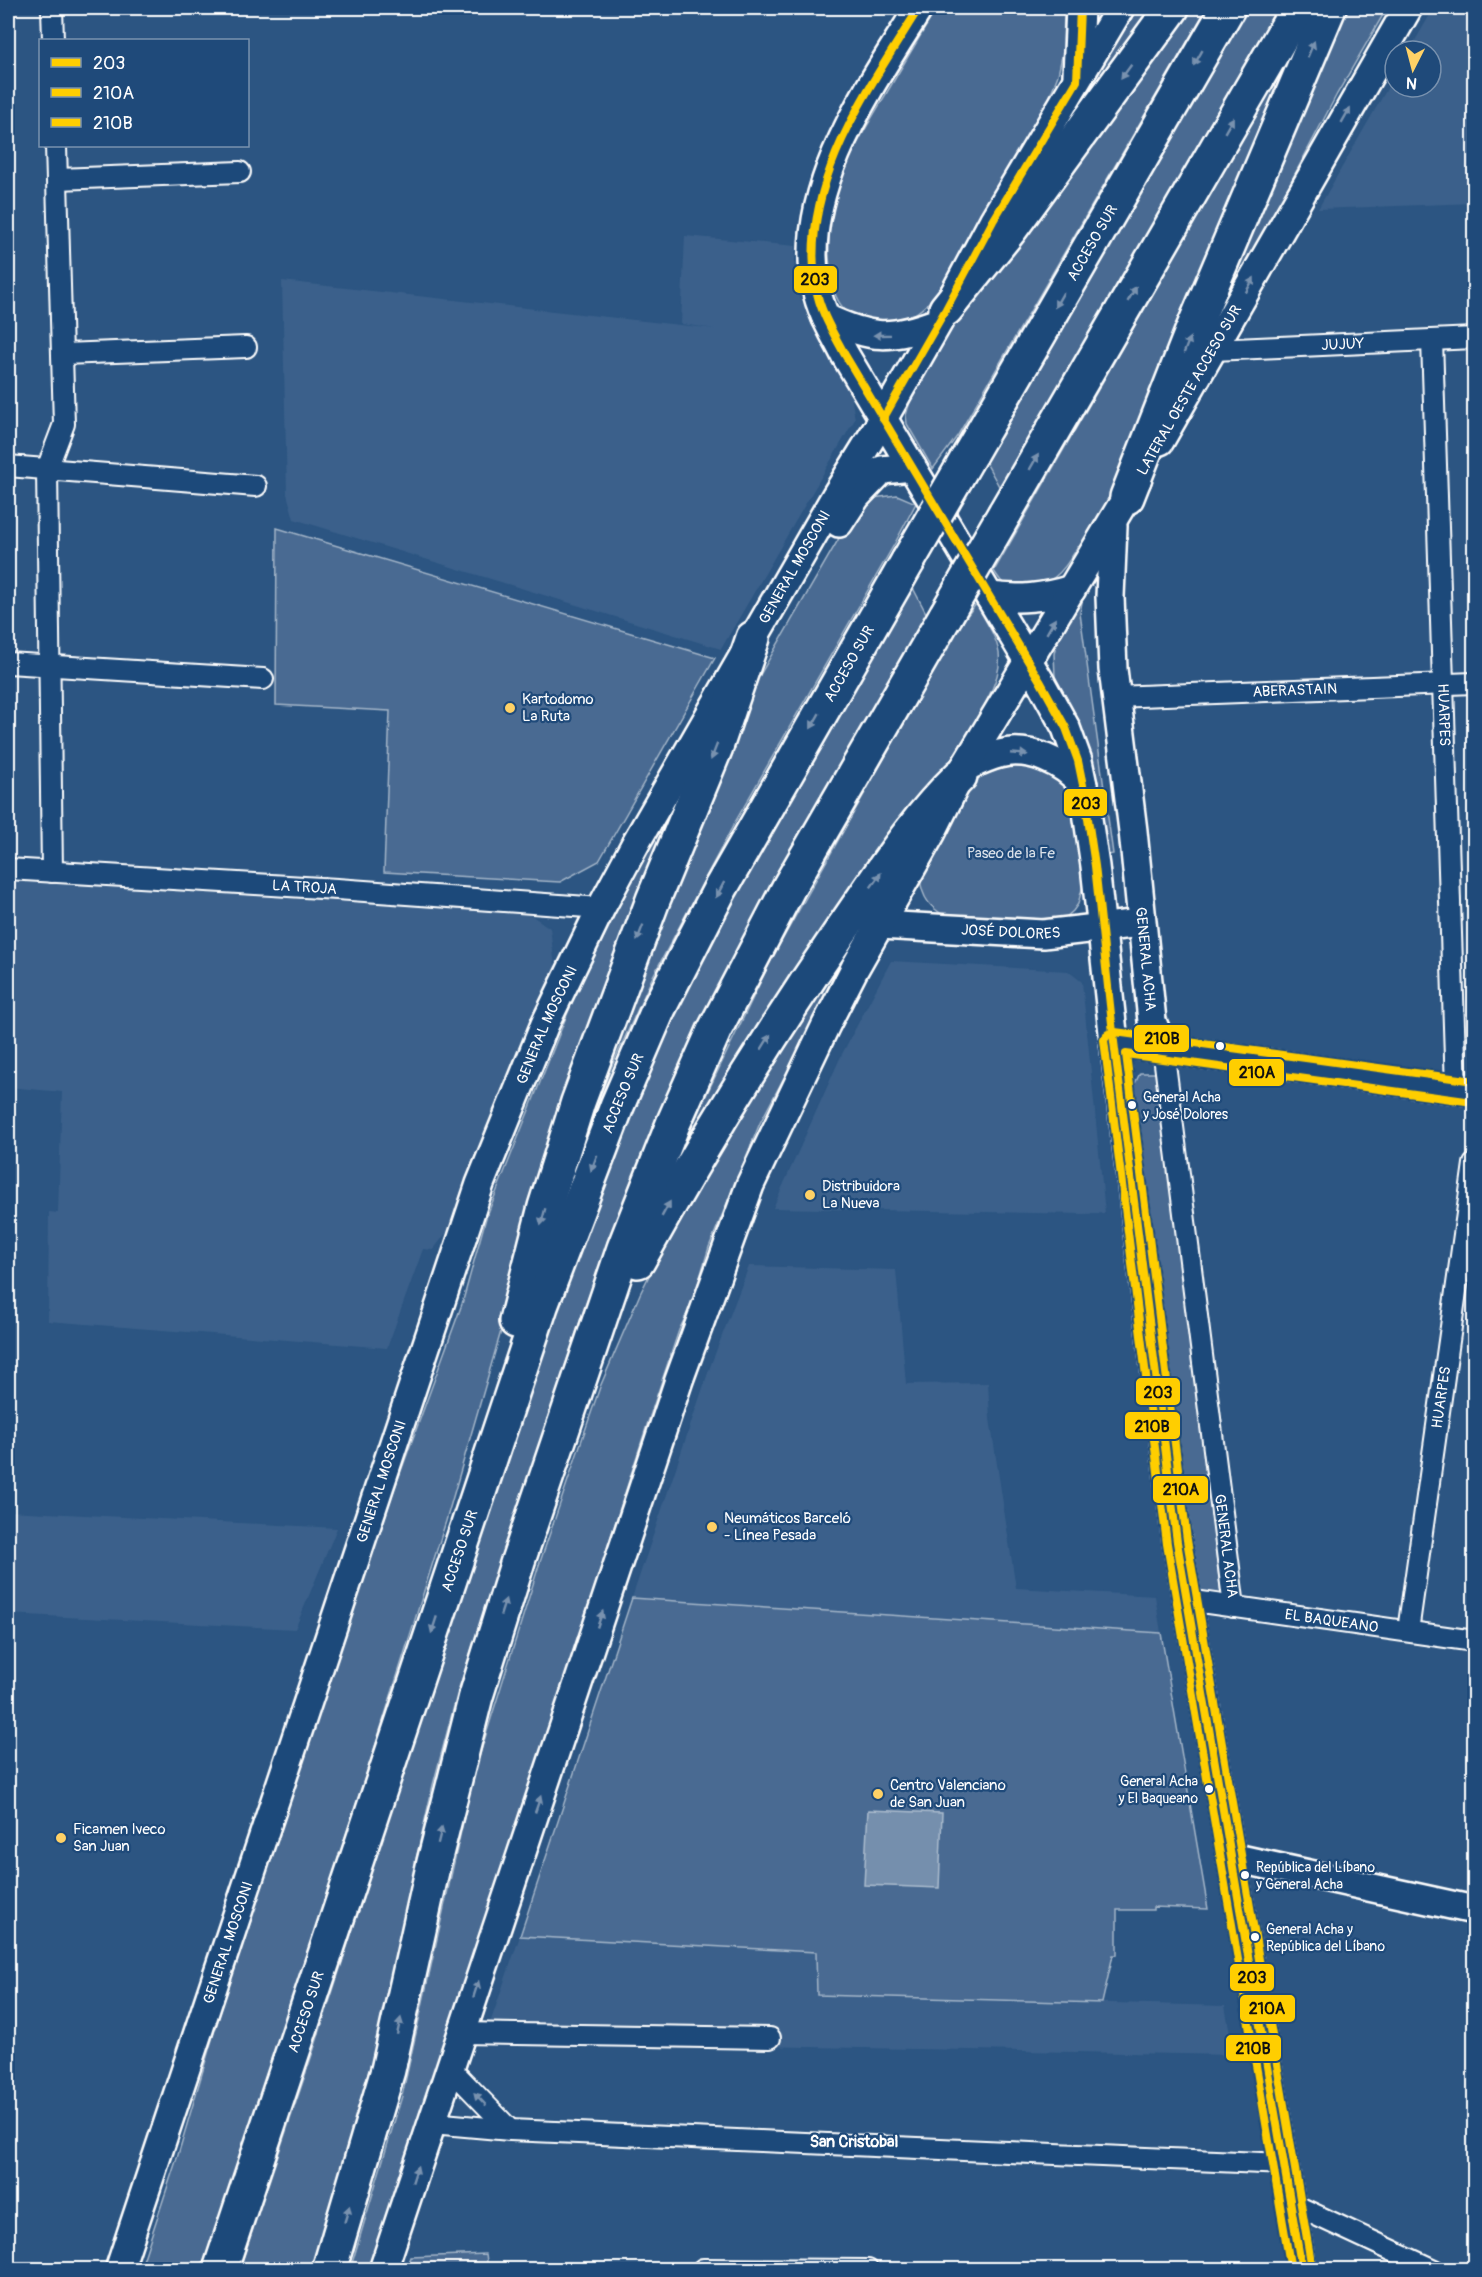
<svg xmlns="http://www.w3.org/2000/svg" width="1482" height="2277" viewBox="0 0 1482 2277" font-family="Pangolin,sans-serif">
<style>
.built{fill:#3b618b}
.green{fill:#486b92;stroke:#a4b5c8;stroke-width:1.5}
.water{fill:#748fad;stroke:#acbcce;stroke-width:1.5}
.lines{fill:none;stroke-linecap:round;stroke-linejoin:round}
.street-casing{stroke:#fff;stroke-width:24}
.secondary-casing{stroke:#fff;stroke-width:32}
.highway-casing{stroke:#fff;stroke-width:38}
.street{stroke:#1f4a7a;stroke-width:20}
.secondary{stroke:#1f4a7a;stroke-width:27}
.highway{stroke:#1f4a7a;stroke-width:33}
.highway-bridge-casing{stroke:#fff;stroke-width:38;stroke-linecap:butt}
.highway-bridge{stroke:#1f4a7a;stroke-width:33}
.bus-1-casing{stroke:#1f4a7a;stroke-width:12}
.bus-2-casing{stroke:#1f4a7a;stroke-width:12}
.bus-3-casing{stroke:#1f4a7a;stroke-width:12}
.bus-1{stroke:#ffce00;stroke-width:8}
.bus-2{stroke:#ffce00;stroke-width:8}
.bus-3{stroke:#ffce00;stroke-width:8}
.oneway{fill:#7992af}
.poi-dot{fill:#ffd166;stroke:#1f4a7a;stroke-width:2}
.bus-dot{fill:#fff;stroke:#1f4a7a;stroke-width:2}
.labels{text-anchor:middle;stroke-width:4.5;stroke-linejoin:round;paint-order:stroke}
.bus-label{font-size:14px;fill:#fff;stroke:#1f4a7a;text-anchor:start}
.street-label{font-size:15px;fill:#fff;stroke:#1f4a7a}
.poi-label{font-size:15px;fill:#fff;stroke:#1f4a7a;text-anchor:start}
.park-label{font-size:15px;fill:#dae1e9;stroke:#1f4a7a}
.neighbourhood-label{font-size:16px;font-weight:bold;fill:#fff;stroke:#1f4a7a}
.line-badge{stroke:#1f4a7a;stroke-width:2}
.pale-badge-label{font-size:16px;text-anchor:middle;font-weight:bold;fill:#111}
</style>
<rect width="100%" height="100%" fill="#2c5582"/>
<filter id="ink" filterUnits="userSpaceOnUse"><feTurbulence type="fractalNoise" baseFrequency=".0167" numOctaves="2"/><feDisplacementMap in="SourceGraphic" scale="12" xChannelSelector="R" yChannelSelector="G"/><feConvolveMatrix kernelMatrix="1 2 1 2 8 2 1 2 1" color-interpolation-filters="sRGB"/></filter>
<g filter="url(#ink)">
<g class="built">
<path d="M1434 8H1474V203L1318 209 1395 75V87H1431V51H1409Z"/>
<path d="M685 236 796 246 793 286 850 390 855 419 721 649 294 519 287 494 282 281 716 329 681 324Z"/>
<path d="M8 879 525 911 550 928 556 974 458 1218 433 1250 423 1249 387 1348 48 1321 49 1212 58 1213 62 1092 8 1087Z"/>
<path d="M891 961 1068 971 1082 982 1105 1213 1084 1214 773 1208 841 1056Z"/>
<path d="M749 1266 896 1270 906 1384 988 1383 990 1419 1016 1588 1155 1596 1161 1633 632 1598 710 1367Z"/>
<path d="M8 1511 337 1528 295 1629 8 1614Z"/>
<path d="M520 1936 816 1952 817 1995 1225 2006 1234 2055 484 2041Z"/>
</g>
<g class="green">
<path d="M937 8H1064L1063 51 1058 75 1049 98 943 286C929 305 904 329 879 322 870 320 857 319 849 313 835 303 831 285 830 268 822 200 852 150 886 94 903 65 920 36 937 8Z"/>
<path d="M1134 8H1157L1022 197Z"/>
<path d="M1181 8H1207L958 435 933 469 907 424 906 415 922 363Z"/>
<path d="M1247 8H1277L1000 488 984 459 991 447 1001 437Z"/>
<path d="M1317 8 1123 477 1082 550 1078 547C1061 573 1054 587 1020 586 1003 586 1003 585 994 571Z"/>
<path d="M1343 8H1387L1337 94 1248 263 1241 283 1194 350Z"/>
<path d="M897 495 916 503 895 543 734 824 653 976 611 1068 558 1211 588 1104 749 694 853 514 873 498Z"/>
<path d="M277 528 715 658 599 861 560 882 384 872 390 711 276 705Z"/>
<path d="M914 582 913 588 927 615 606 1252 585 1306 458 1691 433 1785 415 1864 380 2046 355 2133 311 2269 239 2270 315 2046 437 1669 574 1263 623 1127 684 983Z"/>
<path d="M1084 591 1080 613 1113 854 1104 856 1055 676 1054 654 1057 639Z"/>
<path d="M976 604C1001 646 1009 658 985 704L988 707 679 1158 701 1106 772 958 957 629Z"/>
<path d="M1031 763 1062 783 1073 807 1085 878 1078 904 1073 911 1060 922 947 917C930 908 922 898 920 878L976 776 995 765Z"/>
<path d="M687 773 508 1307 446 1521 373 1753 203 2269 140 2270 178 2155 219 2016 317 1719 393 1493 462 1304 486 1218 580 982Z"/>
<path d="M864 926 760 1123 709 1247 692 1304 679 1330 646 1428 550 1725 368 2269 350 2270 402 2096 474 1773 539 1565 600 1387 640 1294 677 1219 763 1068Z"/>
<path d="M1140 1073H1159L1221 1595 1199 1593 1133 1088Z"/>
<path d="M632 1598 1161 1633 1208 1909 1153 1907V1910H1117V1955H1113L1102 2003 817 1995 816 1952 520 1936Z"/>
<path d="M486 2254 488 2269H407L411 2257Z"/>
</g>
<path class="water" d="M868 1810 942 1813 939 1888 864 1885Z"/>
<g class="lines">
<g class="street-casing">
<g id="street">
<path d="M52 8 53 40"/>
<path d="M58 179 240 172"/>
<path id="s1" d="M1432 340 1456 1089"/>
<path id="s2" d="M1213 350 1474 338"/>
<path d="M63 354 246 347"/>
<path d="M8 466 256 486"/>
<path d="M8 663 263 679"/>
<path id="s3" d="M1115 697 1474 683"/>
<path id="s4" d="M8 869 337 889 601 908"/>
<path d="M52 872 47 469 64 424 56 146"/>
<path id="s5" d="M1163 1048 1234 1607"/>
<path id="s6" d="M1187 1600 1474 1641"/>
<path id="s7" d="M1408 1631 1474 1164"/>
<path d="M462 2033 770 2038"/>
<path d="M450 2068 510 2130"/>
<path d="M432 2123 510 2130 1283 2164"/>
<path d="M1290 2203 1434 2270"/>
<path d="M703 2269 868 2270"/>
</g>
</g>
<g class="secondary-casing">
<g id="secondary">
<path d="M919 8C869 88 797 189 816 288 821 313 834 333 845 355L1040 681 1066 728 1078 761 1083 785 1095 866 1114 1042 1177 1542 1302 2270"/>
<path d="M1077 75 1080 8"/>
<path d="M826 318C871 339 891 340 938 322"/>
<path d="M1160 441 1408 8"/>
<path d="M839 523 856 497 882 470 912 467"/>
<path id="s8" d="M1113 526 1110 597 1113 669 1133 831 1152 1021 1163 1048"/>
<path d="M989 596C1019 600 1043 598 1072 589"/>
<path d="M964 768C975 763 987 757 999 754 1029 746 1064 762 1083 785"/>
<path id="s9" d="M879 925 1043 934 1141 923"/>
<path d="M1114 1042 1474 1092"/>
<path d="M1231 1857 1474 1910"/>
<path id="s10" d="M119 2270 480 1184 545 1024 601 908 638 839 836 495 883 419 946 309 993 221 1120 8"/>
<path d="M383 2270 679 1380 750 1185 826 1025 855 968 932 832 964 768 1137 480"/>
</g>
</g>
<g class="highway-casing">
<g id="highway">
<path d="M946 309 1009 231 1172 8"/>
<path id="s11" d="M970 454 1228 8"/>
<path d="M1127 497 1191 334 1329 8"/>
<path d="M1005 513 1298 8"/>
<path d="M638 1261C701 1147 769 1036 843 928 880 875 913 821 960 776"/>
<path d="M516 1321 545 1207 578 1102 653 900 716 747 753 638"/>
<path id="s12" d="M220 2270 541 1306 617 1106 659 1008 719 891 908 561"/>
<path d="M329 2270 388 2070 434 1862 476 1696 518 1561 624 1248 673 1124 714 1031 789 887 946 615"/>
</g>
</g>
<use href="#street" class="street"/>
<use href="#secondary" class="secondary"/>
<use href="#highway" class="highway"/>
<g class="highway-bridge-casing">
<g id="highway-bridge">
<path d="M908 561 970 454"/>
<path d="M946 615 1005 513"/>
</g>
</g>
<use href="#highway-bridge" class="highway-bridge"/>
<g class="bus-1-casing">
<g id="bus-1">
<path d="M919 8C867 91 799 185 816 288 820 312 834 334 845 355L1040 681 1066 728 1078 761 1083 785 1095 866 1114 1042 1177 1542 1302 2270"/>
<path d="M883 419 946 309 993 221 1077 81 1080 8"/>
</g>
</g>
<g class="bus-2-casing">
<path id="bus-2" d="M1312 2268 1187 1540 1126 1054 1473 1102"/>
</g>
<g class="bus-3-casing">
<path id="bus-3" d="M1291 2270 1167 1544 1104 1040 1108 1034 1115 1032 1474 1081"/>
</g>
<use href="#bus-1" class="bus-1"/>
<use href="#bus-2" class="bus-2"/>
<use href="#bus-3" class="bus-3"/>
</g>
<defs><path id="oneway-solid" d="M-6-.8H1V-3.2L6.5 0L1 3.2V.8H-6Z" transform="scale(1.5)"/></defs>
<g class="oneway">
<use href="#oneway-solid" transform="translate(1311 49) rotate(-67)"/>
<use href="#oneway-solid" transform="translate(1198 58) rotate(120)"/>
<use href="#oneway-solid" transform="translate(1126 72) rotate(126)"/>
<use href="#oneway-solid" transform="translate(1346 115) rotate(-60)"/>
<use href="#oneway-solid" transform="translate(1229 125) rotate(-60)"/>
<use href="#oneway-solid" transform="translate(1250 285) rotate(-61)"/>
<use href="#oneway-solid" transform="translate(1132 294) rotate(-60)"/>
<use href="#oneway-solid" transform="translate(1059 300) rotate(120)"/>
<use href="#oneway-solid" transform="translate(882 335) rotate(179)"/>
<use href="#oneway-solid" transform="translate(1187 345) rotate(-69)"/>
<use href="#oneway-solid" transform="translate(1034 462) rotate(-60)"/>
<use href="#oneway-solid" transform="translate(1051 626) rotate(-60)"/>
<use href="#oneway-solid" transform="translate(815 721) rotate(120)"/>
<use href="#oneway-solid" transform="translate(714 752) rotate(111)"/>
<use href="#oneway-solid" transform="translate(1019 754) rotate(5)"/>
<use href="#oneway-solid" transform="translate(876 880) rotate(-55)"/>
<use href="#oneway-solid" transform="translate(720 890) rotate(118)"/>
<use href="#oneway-solid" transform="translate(640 933) rotate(111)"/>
<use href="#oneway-solid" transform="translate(766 1042) rotate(-58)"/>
<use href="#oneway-solid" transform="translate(594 1163) rotate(111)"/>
<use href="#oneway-solid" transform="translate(666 1209) rotate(-61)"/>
<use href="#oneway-solid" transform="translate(543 1217) rotate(105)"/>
<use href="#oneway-solid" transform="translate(503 1607) rotate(-72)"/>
<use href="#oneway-solid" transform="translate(600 1619) rotate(-71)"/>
<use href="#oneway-solid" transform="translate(434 1625) rotate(108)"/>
<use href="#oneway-solid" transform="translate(538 1804) rotate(-71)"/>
<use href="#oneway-solid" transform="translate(440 1835) rotate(-76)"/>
<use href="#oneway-solid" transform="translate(476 1989) rotate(-72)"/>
<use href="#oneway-solid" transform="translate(399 2026) rotate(-77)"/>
<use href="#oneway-solid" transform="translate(480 2099) rotate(-134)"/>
<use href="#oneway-solid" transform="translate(415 2174) rotate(-72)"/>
<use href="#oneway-solid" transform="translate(347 2214) rotate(-73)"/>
</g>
</g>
<g class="poi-dot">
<circle cx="510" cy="708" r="6"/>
<circle cx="810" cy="1195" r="6"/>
<circle cx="712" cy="1527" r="6"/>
<circle cx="878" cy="1794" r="6"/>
<circle cx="61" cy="1838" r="6"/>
</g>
<g class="bus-dot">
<circle cx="1220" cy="1046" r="5"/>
<circle cx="1132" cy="1105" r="5"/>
<circle cx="1209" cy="1789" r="5"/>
<circle cx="1245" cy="1875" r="5"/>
<circle cx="1255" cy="1937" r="5"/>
</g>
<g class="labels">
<g class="bus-label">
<text x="1143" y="1102">General Acha<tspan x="1143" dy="17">y José Dolores</tspan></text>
<text x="1198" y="1786" text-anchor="end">General Acha<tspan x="1198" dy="17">y El Baqueano</tspan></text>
<text x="1256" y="1872">República del Líbano<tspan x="1256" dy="17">y General Acha</tspan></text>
<text x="1266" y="1934">General Acha y<tspan x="1266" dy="17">República del Líbano</tspan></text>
</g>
<g class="street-label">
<text dy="5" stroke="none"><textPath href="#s11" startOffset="244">ACCESO SUR</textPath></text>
<text dy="5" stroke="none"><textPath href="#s2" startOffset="130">JUJUY</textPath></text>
<text transform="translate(1189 390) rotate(-60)" y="5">LATERAL OESTE ACCESO SUR</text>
<text dy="5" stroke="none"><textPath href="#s10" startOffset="1838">GENERAL MOSCONI</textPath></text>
<text dy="5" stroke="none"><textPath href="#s12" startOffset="1730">ACCESO SUR</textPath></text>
<text dy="5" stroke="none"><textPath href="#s3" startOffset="180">ABERASTAIN</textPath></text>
<text dy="5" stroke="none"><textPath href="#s1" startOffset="375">HUARPES</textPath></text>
<text dy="5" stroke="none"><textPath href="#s4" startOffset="297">LA TROJA</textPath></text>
<text dy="5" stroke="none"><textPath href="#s9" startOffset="132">JOSÉ DOLORES</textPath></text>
<text dy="5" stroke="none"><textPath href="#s8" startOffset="435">GENERAL ACHA</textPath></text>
<text dy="5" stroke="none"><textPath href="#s10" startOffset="1317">GENERAL MOSCONI</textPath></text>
<text dy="5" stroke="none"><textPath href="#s12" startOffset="1244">ACCESO SUR</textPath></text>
<text dy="5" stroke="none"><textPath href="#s7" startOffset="236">HUARPES</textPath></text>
<text dy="5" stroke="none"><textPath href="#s10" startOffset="831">GENERAL MOSCONI</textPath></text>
<text dy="5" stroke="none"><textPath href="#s5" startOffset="502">GENERAL ACHA</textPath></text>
<text dy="5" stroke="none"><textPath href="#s12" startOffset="758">ACCESO SUR</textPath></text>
<text dy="5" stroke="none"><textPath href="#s6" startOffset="146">EL BAQUEANO</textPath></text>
<text dy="5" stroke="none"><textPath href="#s10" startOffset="345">GENERAL MOSCONI</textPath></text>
<text dy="5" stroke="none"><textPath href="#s12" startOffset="272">ACCESO SUR</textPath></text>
</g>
<g class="poi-label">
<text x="522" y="704">Kartodomo<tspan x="522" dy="17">La Ruta</tspan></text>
<text x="822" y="1191">Distribuidora<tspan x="822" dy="17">La Nueva</tspan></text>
<text x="724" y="1523">Neumáticos Barceló<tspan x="724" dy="17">- Línea Pesada</tspan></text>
<text x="890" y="1790">Centro Valenciano<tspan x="890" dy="17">de San Juan</tspan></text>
<text x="73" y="1834">Ficamen Iveco<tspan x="73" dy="17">San Juan</tspan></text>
</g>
<g class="park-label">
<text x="1011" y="858">Paseo de la Fe</text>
</g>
<g class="neighbourhood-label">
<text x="854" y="2147">San Cristobal</text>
</g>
</g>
<g class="line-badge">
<rect x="793" y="265" width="45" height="29" rx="6" fill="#ffce00"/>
<rect x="1063" y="788" width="45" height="29" rx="6" fill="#ffce00"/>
<rect x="1133" y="1024" width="57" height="29" rx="6" fill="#ffce00"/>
<rect x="1228" y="1058" width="57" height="29" rx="6" fill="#ffce00"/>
<rect x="1135" y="1377" width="46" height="29" rx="6" fill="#ffce00"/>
<rect x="1124" y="1411" width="57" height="29" rx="6" fill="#ffce00"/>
<rect x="1152" y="1475" width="57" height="29" rx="6" fill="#ffce00"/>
<rect x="1229" y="1963" width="46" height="29" rx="6" fill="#ffce00"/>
<rect x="1239" y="1994" width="57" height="29" rx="6" fill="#ffce00"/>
<rect x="1225" y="2034" width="57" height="28" rx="6" fill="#ffce00"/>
</g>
<g class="pale-badge-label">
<text x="815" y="285">203</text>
<text x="1086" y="809">203</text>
<text x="1162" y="1044">210B</text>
<text x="1257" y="1078">210A</text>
<text x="1158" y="1398">203</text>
<text x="1152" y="1432">210B</text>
<text x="1181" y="1495">210A</text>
<text x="1252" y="1983">203</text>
<text x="1267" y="2014">210A</text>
<text x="1253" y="2054">210B</text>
</g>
<rect width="1482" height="2277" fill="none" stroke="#1f4a7a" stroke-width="30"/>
<rect x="15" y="15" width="1452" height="2247" fill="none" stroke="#fff" stroke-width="2" filter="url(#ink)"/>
<rect x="39" y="39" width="210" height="108" fill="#1f4a7a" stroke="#7992af" stroke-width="1.5"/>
<rect x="51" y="58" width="30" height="9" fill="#ffce00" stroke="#7992af" stroke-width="1.5"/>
<text x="93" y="69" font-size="18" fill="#ffffff">203</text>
<rect x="51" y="88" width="30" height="9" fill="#ffce00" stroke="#7992af" stroke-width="1.5"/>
<text x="93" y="99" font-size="18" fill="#ffffff">210A</text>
<rect x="51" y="118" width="30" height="9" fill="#ffce00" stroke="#7992af" stroke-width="1.5"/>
<text x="93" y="129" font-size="18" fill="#ffffff">210B</text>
<g transform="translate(1413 69) rotate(186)"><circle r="28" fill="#1f4a7a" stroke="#7992af" stroke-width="1.5"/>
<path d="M0-4.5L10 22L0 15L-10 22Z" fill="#ffd166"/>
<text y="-9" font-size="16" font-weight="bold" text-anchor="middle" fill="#ffffff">N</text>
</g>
</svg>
